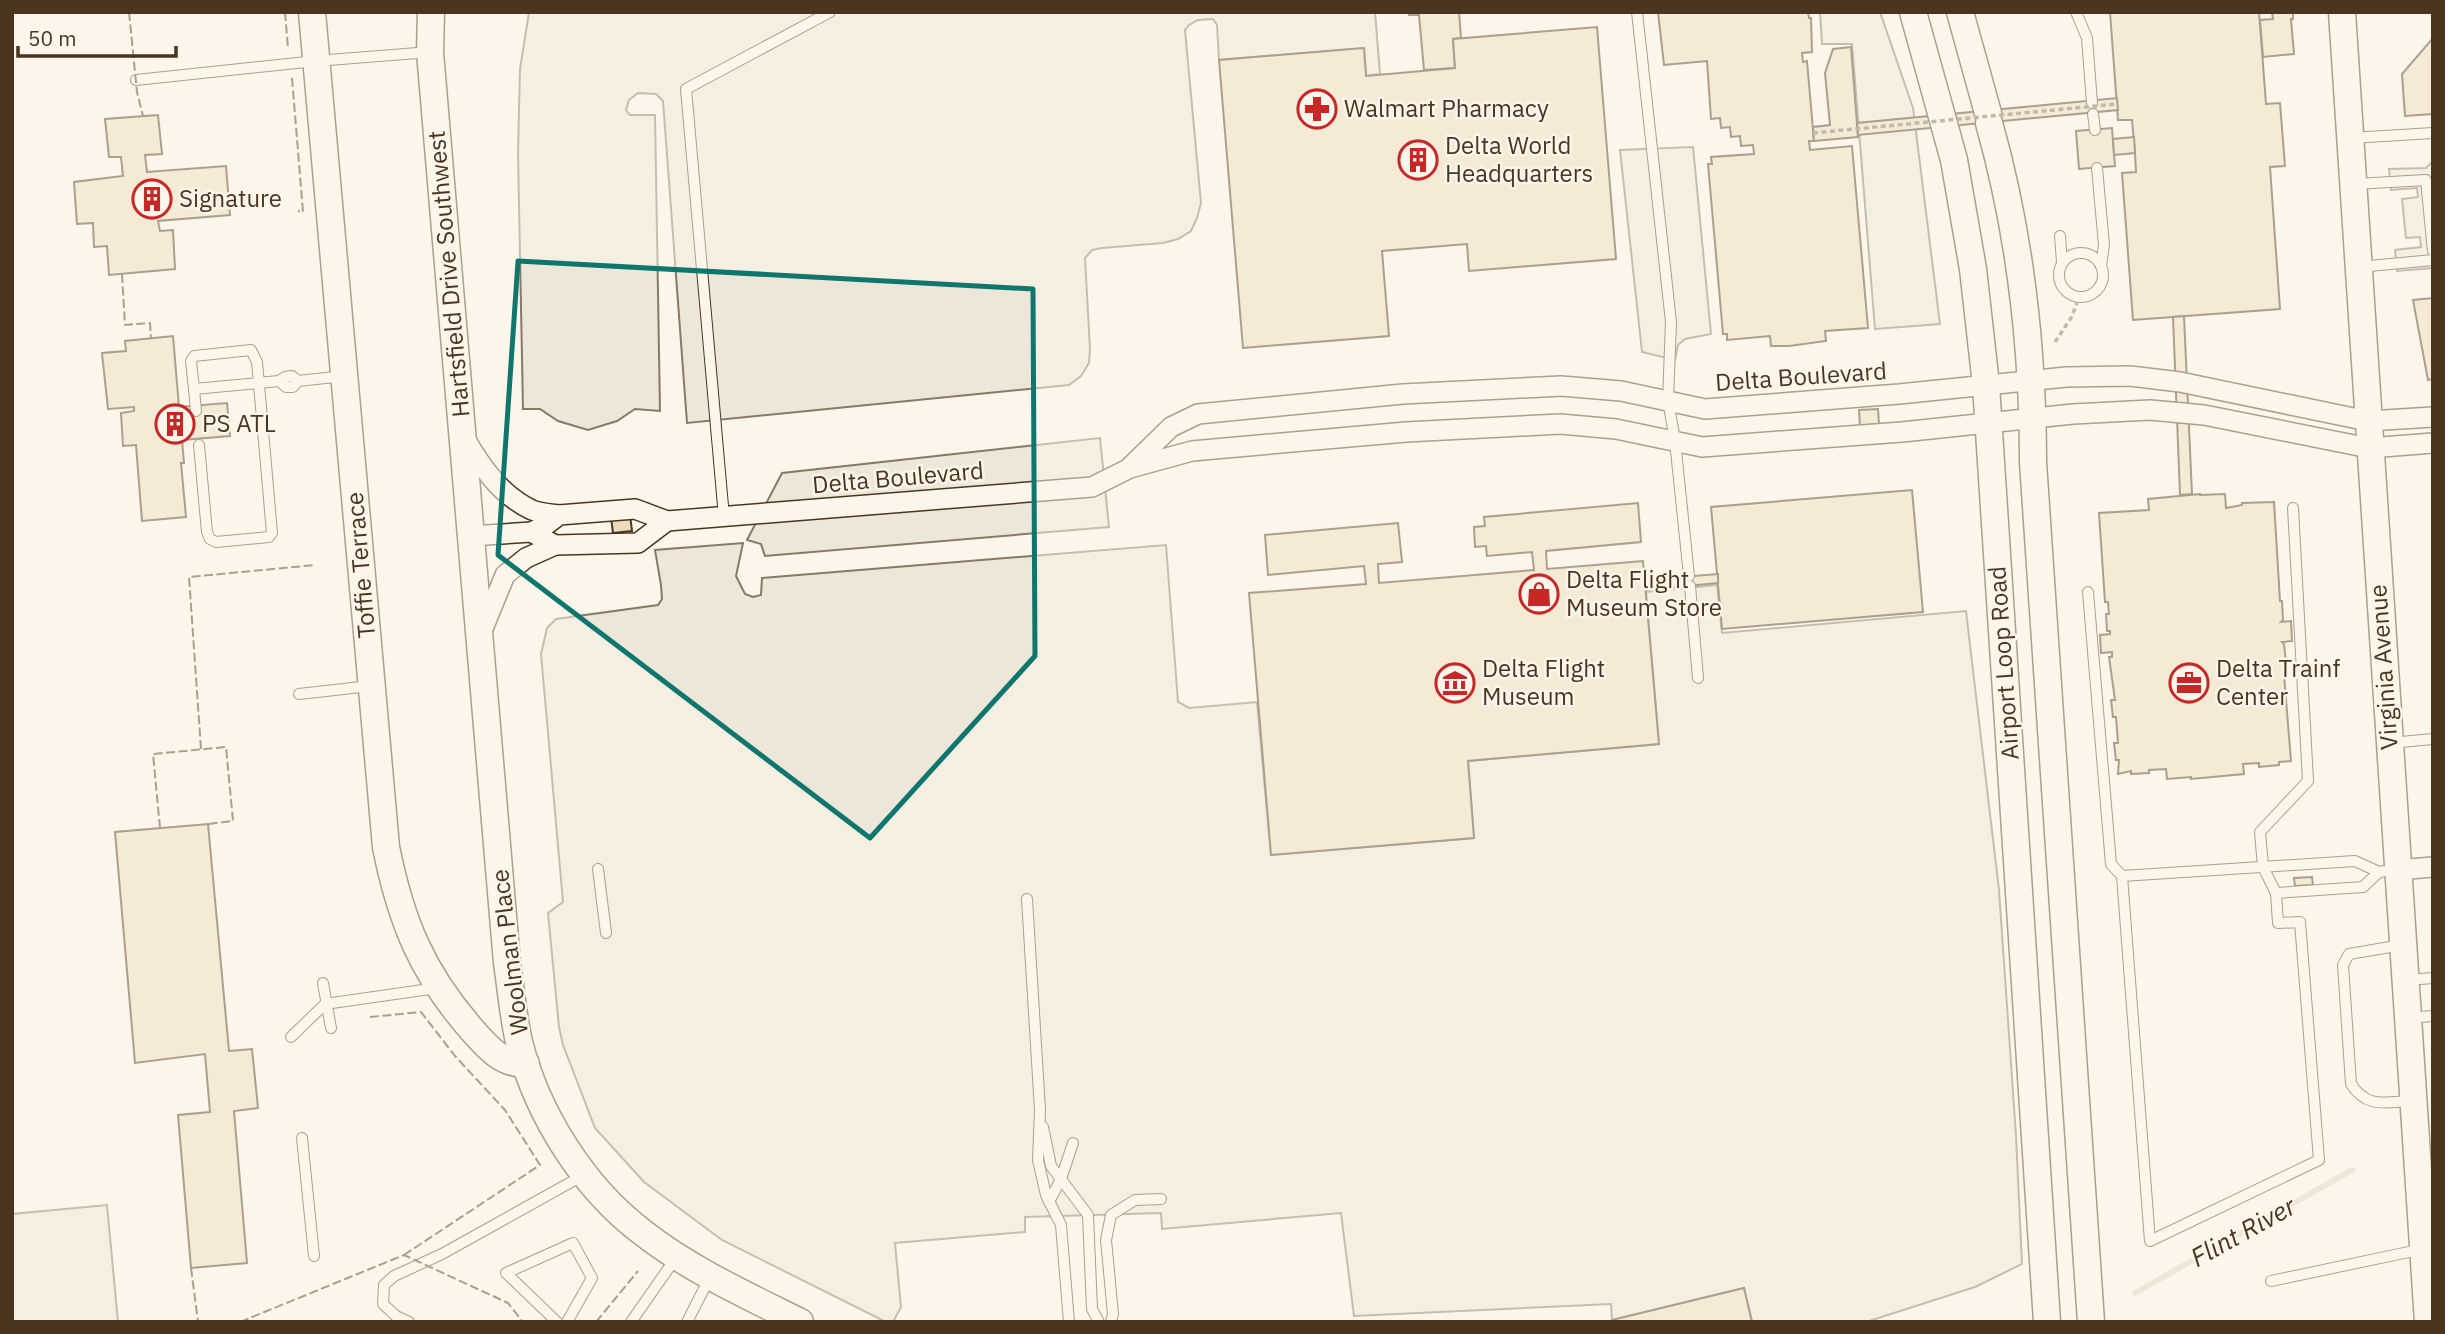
<svg xmlns="http://www.w3.org/2000/svg" width="2445" height="1334" viewBox="0 0 2445 1334" font-family="'IBM Plex Sans',sans-serif">
<style>
.green{fill:#ede6d9;stroke:#887966;stroke-width:2}
.parking{fill:#ede7d9;stroke:#887966;stroke-width:2}
.lines{fill:none;stroke-linecap:round;stroke-linejoin:round}
.stream{stroke:#dcd4c6;stroke-width:6}
.building{fill:#ecdcbc;stroke:#4a3520;stroke-width:2}
.lane-casing{stroke:#4a3520;stroke-width:12}
.street-casing{stroke:#4a3520;stroke-width:22}
.secondary-casing{stroke:#4a3520;stroke-width:29}
.path{stroke:#7f6f5c;stroke-width:3.5;stroke-dasharray:5 3.5;stroke-linecap:butt}
.lane{stroke:#fbf6e9;stroke-width:10}
.street{stroke:#fbf6e9;stroke-width:19}
.secondary{stroke:#fbf6e9;stroke-width:26}
.path-bridge{stroke:#7f6f5c;stroke-width:3.5;stroke-dasharray:5 3.5;stroke-linecap:butt}
.fence{stroke:#4a3520;stroke-width:2;stroke-dasharray:9 3.5;stroke-linecap:butt}
.marked{fill:none;stroke:#0f766e;stroke-width:5;stroke-linejoin:round}
.labels{text-anchor:middle;stroke-width:5;stroke-linejoin:round;paint-order:stroke}
.poi-label{font-size:24px;fill:#4a3520;stroke:#fbf6e9;text-anchor:start}
.street-label{font-size:24px;fill:#4a3520;stroke:#fbf6e9}
.water-label{font-size:26px;font-style:italic;fill:#4a3520;stroke:#fbf6e9}
</style>
<rect width="100%" height="100%" fill="#fbf6e9"/>
<path class="green" d="M107 1205 118 1322H12V1214Z"/>
<g class="parking">
<path d="M529 12H1375L1380 74 1366 76 1364 48 1219 60 1217 25 1213 19 1198 20 1189 25 1185 30 1201 203 1197 218 1191 231 1178 239 1163 243 1102 248 1092 250 1085 258 1090 349 1089 363 1081 376 1069 385 687 423 663 101 656 94 638 93 629 100 626 110 630 115H655L660 411 635 409 617 421 588 430 558 421 540 409H523L518 153 520 69Z"/>
<path d="M1820 12H1880L1913 108 1940 324 1875 329 1852 44H1822Z"/>
<path d="M1693 147 1711 334 1685 339 1678 345 1675 360 1642 352 1620 150Z"/>
<path d="M2433 161V268L2397 271 2395 250 2421 247 2420 237 2406 238 2402 199 2418 197 2417 188 2391 190 2389 169 2426 168Z"/>
<path d="M1100 438 1109 527 765 556 761 544 747 540 782 473Z"/>
<path d="M743 543 736 576 745 594 753 597 761 595 762 578 1166 545 1178 702 1189 708 1257 702 1271 855 1474 838 1468 761 1659 744 1646 592 1717 585 1722 633 1966 611 1999 890 2016 1136 2022 1264 1975 1287 1866 1322H1752L1744 1288 1612 1320 1611 1304 1354 1316 1341 1213 1162 1229 1161 1213 1025 1217V1232L895 1243 901 1307 893 1322H886L722 1240 644 1182 595 1128 563 1045 559 1027 548 913 563 902 541 654 547 628 556 619 658 605 662 599 661 585 655 550Z"/>
</g>
<g class="lines">
<path class="stream" d="M2135 1293 2352 1170"/>
</g>
<g class="building">
<path d="M1408 12H1459L1461 38 1453 39 1455 68 1424 70 1419 15H1409Z"/>
<path d="M1658 12H1808L1809 18H1811L1812 52 1802 53 1803 62 1807 61 1814 141H1809L1810 150 1852 146 1868 328 1825 331 1826 341 1789 346H1771L1770 336 1727 340V334H1723L1708 164H1712L1711 157 1754 154 1753 145 1741 146 1740 136 1731 137 1730 127 1721 128 1720 118 1711 119 1707 61 1664 65Z"/>
<path d="M2110 12H2259L2266 104 2280 103 2285 166 2270 167 2280 309 2133 320 2122 173 2136 172 2135 153 2132 120H2118Z"/>
<path d="M2272 12H2293V19H2291L2294 54 2263 57 2260 20 2273 19Z"/>
<path d="M1597 27 1616 259 1469 271 1467 244 1382 251 1389 336 1243 348 1219 60 1364 48 1366 76 1455 68 1453 39Z"/>
<path d="M2433 38V114L2405 116 2402 74Z"/>
<path d="M1851 47 1858 137 1814 141 1813 127 1830 125 1825 73 1833 49Z"/>
<path d="M2117 98 2118 110 1858 135 1857 123Z"/>
<path d="M158 115 162 154 145 155 147 172 226 166 230 215 158 221 160 231 173 230 175 269 109 275 107 246 94 247 93 223 77 224 74 182 123 176 121 157H109L105 119Z"/>
<path d="M2112 128 2115 166 2079 169 2076 131Z"/>
<path d="M2134 137 2135 153 2114 155 2113 139Z"/>
<path d="M2433 298V379L2428 380 2413 300Z"/>
<path d="M2184 316 2192 494 2180 495 2173 317Z"/>
<path d="M173 336 179 407 227 403 230 436 182 440 184 463H181L186 517 142 521 136 445 123 446 121 413 134 411V407L108 409 102 353 126 351 125 341Z"/>
<path d="M1878 409 1879 424 1860 426 1859 410Z"/>
<path d="M1912 490 1923 612 1722 629 1711 507Z"/>
<path d="M2200 494V495L2225 494 2226 508 2242 505V503L2274 502 2280 601H2282L2283 620 2281 622 2291 621 2292 641 2282 642 2284 644 2286 663H2283L2291 761 2279 762V765L2259 767V763L2243 764 2244 774 2191 779V777L2167 779 2166 769 2149 770V773L2131 774V771L2118 774 2119 760H2116L2114 743H2118L2116 717H2113L2111 700H2115L2109 657H2112V652L2101 653 2100 635 2110 634V631H2107L2106 614H2109L2108 602H2105L2099 513 2149 510 2148 499Z"/>
<path d="M1638 503 1641 542 1546 551 1547 569 1643 561 1659 744 1468 761 1474 838 1271 855 1249 593 1366 584 1364 566 1268 575 1265 535 1398 523 1402 562 1378 564 1379 583 1534 570 1532 552 1487 556 1486 546 1475 547 1474 527 1485 526 1484 517Z"/>
<path d="M630 515 632 531 613 533 611 517Z"/>
<path d="M1718 574V583L1646 590 1645 580Z"/>
<path d="M208 824 229 1051 252 1049 258 1108 234 1111 247 1263 191 1268 178 1115 210 1112 205 1054 135 1063 115 832Z"/>
<path d="M2312 877 2313 885 2295 886 2294 878Z"/>
<path d="M1744 1288 1752 1322H1612V1320Z"/>
</g>
<g class="lines">
<g class="lane-casing">
<g id="lane">
<path d="M1637 12 1671 322 1668 400 1675 441 1689 576"/>
<path d="M2076 12 2087 38 2092 103"/>
<path d="M136 80 316 61 430 52"/>
<path d="M2093 114 2095 130"/>
<path d="M2351 138 2433 133"/>
<path d="M2097 168 2104 245 2101 266"/>
<path d="M2355 184 2426 180 2433 251"/>
<path d="M2060 236 2062 262"/>
<circle cx="2081" cy="275" r="22"/>
<path d="M2359 267 2433 260"/>
<path d="M279 381 286 387H293L298 381"/>
<path d="M194 389 196 411"/>
<path d="M199 445 207 532 210 539 216 542 269 537 272 533 257 362 251 350 194 356 191 361 194 389 279 381 285 377 292 376 298 381 344 376"/>
<path d="M724 517 686 89 830 12"/>
<path d="M1690 586 1698 678"/>
<path d="M2088 592 2111 864 2122 876 2150 1241 2319 1160 2300 922 2278 923 2276 893 2263 867 2260 832 2308 781 2293 508"/>
<path d="M299 694 370 686"/>
<path d="M2390 743 2433 739"/>
<path d="M598 869 606 933"/>
<path d="M2122 876 2355 861 2379 872"/>
<path d="M2276 893 2363 887 2379 872 2385 871"/>
<path d="M1027 899 1040 1110 1038 1160 1046 1195 1061 1225 1069 1322"/>
<path d="M2402 945 2349 954 2343 965 2351 1084C2367 1109 2386 1102 2412 1101"/>
<path d="M2406 980 2433 978"/>
<path d="M323 983 331 1028"/>
<path d="M2408 1018 2433 1016"/>
<path d="M291 1037 325 1004 437 988"/>
<path d="M1043 1127 1051 1166 1088 1215 1092 1309 1099 1322"/>
<path d="M302 1138 314 1256"/>
<path d="M1049 1202 1061 1179 1073 1143"/>
<path d="M2271 1281 2423 1249"/>
<path d="M409 1322 396 1316 383 1304 384 1285 394 1276 442 1254 582 1176"/>
<path d="M557 1322 506 1273 573 1243 592 1278 567 1322"/>
<path d="M631 1322 675 1259"/>
<path d="M687 1322 709 1279"/>
<path d="M1111 1322 1113 1314 1106 1240 1111 1215 1135 1200 1161 1199"/>
</g>
</g>
<g class="street-casing">
<g id="street">
<path d="M464 437C481 466 500 495 532 510 539 513 550 514 559 515"/>
<path d="M1130 467 1171 427 1198 414 1403 394 1561 386 1621 391 1705 409 1899 394 2066 377 2130 376 2180 382 2368 421 2433 417"/>
<path d="M531 532 555 545 638 543 667 521"/>
<path d="M471 536 531 532 546 525 559 515 635 509 667 521 1092 487 1130 468 1192 451 1406 432 1560 424 1616 429 1702 447 1902 432 2073 414 2150 410 2204 415 2369 448 2433 443"/>
<path d="M482 631 505 575 526 558 555 545"/>
<path d="M2397 870 2433 867"/>
</g>
</g>
<g class="secondary-casing">
<g id="secondary">
<path d="M312 12 386 847C401 922 422 973 473 1031 488 1048 502 1064 526 1064"/>
<path d="M431 12 430 52 507 963C511 989 513 1016 519 1042 537 1114 583 1187 642 1232 689 1269 746 1295 800 1322"/>
<path d="M1913 12 1954 160 1973 269 1986 385 2047 1322"/>
<path d="M1960 12 1988 113"/>
<path d="M2342 12 2428 1322"/>
<path d="M1989 123C2020 233 2033 349 2033 462L2091 1322"/>
</g>
</g>
<path class="path" d="M2055 342 2071 318 2079 298"/>
<use href="#lane" class="lane"/>
<use href="#street" class="street"/>
<use href="#secondary" class="secondary"/>
<path class="path-bridge" d="M1813 133 2117 104"/>
<g class="fence">
<path d="M129 12 137 92 143 116"/>
<path d="M285 12 288 48"/>
<path d="M292 78 303 212 298 211"/>
<path d="M122 274 125 325 150 323 151 338"/>
<path d="M201 749 189 577 315 565"/>
<path d="M160 828 153 754 226 747 233 821 208 824"/>
<path d="M370 1017 421 1012 455 1056 505 1110 540 1165 404 1255"/>
<path d="M191 1268 198 1322"/>
<path d="M240 1322 404 1255 508 1303 523 1322"/>
<path d="M596 1322 638 1271"/>
</g>
</g>
<path d="M0 0H2445V1334H0ZM518 261 1033 289 1035 656 870 838 498 555Z" fill="#fbf6e9" fill-opacity=".55" fill-rule="evenodd"/>
<path class="marked" d="M518 261 1033 289 1035 656 870 838 498 555Z"/>
<defs>
<g id="pharmacy-ring" transform="scale(2.0125)"><circle r="9.5" fill="#fbf6e9" stroke="#c62828" stroke-width="1.5"/><path d="M-2-6h4v4h4v4h-4v4h-4v-4h-4v-4h4Z" fill="#c62828"/></g>
<g id="building-ring" transform="scale(2.0125)"><circle r="9.5" fill="#fbf6e9" stroke="#c62828" stroke-width="1.5"/><path d="M-4-6H4V6H1V3H-1V6H-4ZM-2.5-4.3h1.7v1.8h-1.7ZM.8-4.3h1.7v1.8H.8ZM-2.5-1h1.7V.8h-1.7ZM.8-1h1.7V.8H.8Z" fill="#c62828"/></g>
<g id="shop-ring" transform="scale(2.0125)"><circle r="9.5" fill="#fbf6e9" stroke="#c62828" stroke-width="1.5"/><path d="M-5-2.5h2.3a2.7 3.5 0 0 1 5.4 0H5L5.5 6h-11ZM-1.5-2.5h3a1.5 2.3 0 0 0-3 0Z" fill="#c62828"/></g>
<g id="museum-ring" transform="scale(2.0125)"><circle r="9.5" fill="#fbf6e9" stroke="#c62828" stroke-width="1.5"/><path d="M0-6L6-3V-2H-6V-3ZM-5-1h2V3h-2ZM-1-1h2V3h-2ZM3-1h2V3H3ZM-6 4H6V6H-6Z" fill="#c62828"/></g>
<g id="office-ring" transform="scale(2.0125)"><circle r="9.5" fill="#fbf6e9" stroke="#c62828" stroke-width="1.5"/><path d="M-6-3h4V-5.5h4V-3h4V5H-6ZM-1-4.5V-3h2v-1.5ZM-6 0V1H6V0Z" fill="#c62828"/></g>
</defs>
<g fill-rule="evenodd">
<use href="#pharmacy-ring" x="1317" y="109"/>
<use href="#building-ring" x="1418" y="160"/>
<use href="#building-ring" x="152" y="199"/>
<use href="#building-ring" x="175" y="424"/>
<use href="#shop-ring" x="1539" y="594"/>
<use href="#museum-ring" x="1455" y="683"/>
<use href="#office-ring" x="2189" y="683"/>
</g>
<g class="labels">
<g class="poi-label">
<text x="1344" y="117">Walmart Pharmacy</text>
<text x="1445" y="154">Delta World<tspan x="1445" dy="28">Headquarters</tspan></text>
<text x="179" y="207">Signature</text>
<text x="202" y="432">PS ATL</text>
<text x="1566" y="588">Delta Flight<tspan x="1566" dy="28">Museum Store</tspan></text>
<text x="1482" y="677">Delta Flight<tspan x="1482" dy="28">Museum</tspan></text>
<text x="2216" y="677">Delta Trainf<tspan x="2216" dy="28">Center</tspan></text>
</g>
<g class="street-label">
<text transform="translate(449 274) rotate(-95)" y="8">Hartsfield Drive Southwest</text>
<text transform="translate(1801 377) rotate(-4)" y="8">Delta Boulevard</text>
<text transform="translate(898 478) rotate(-5)" y="8">Delta Boulevard</text>
<text transform="translate(361 565) rotate(-95)" y="8">Toffie Terrace</text>
<text transform="translate(2004 663) rotate(-94)" y="8">Airport Loop Road</text>
<text transform="translate(2384 667) rotate(-94)" y="8">Virginia Avenue</text>
<text transform="translate(510 952) rotate(-97)" y="8">Woolman Place</text>
</g>
<g class="water-label">
<text transform="translate(2243 1232) rotate(-29)" y="9">Flint River</text>
</g>
</g>
<rect width="2445" height="1334" fill="none" stroke="#4a3520" stroke-width="28"/>
<path d="M18 46v10h158v-10" fill="none" stroke="#4a3520" stroke-width="3.5"/>
<text x="28" y="46" font-size="21" fill="#4a3520" stroke="#fbf6e9" stroke-width="5" paint-order="stroke">50 m</text>
</svg>
